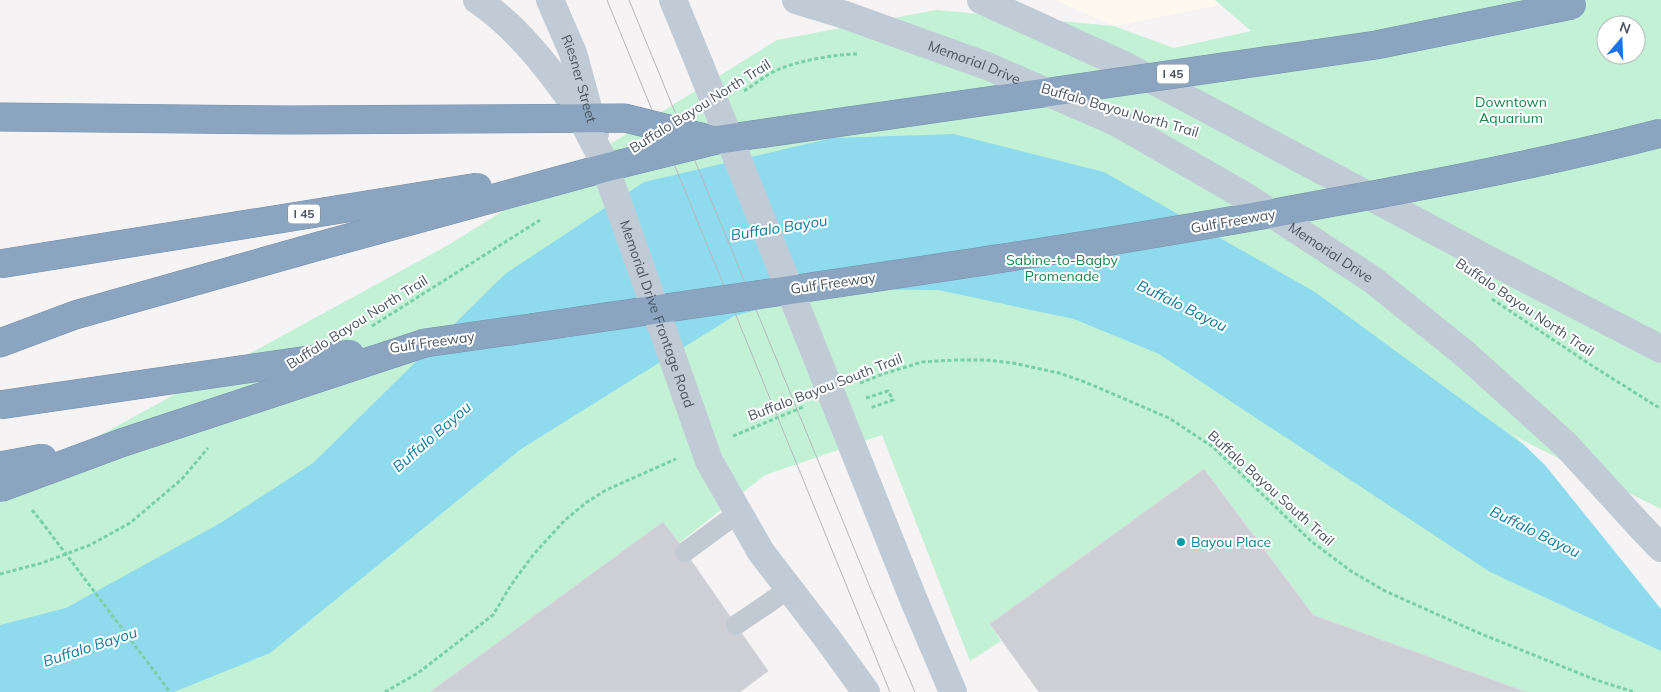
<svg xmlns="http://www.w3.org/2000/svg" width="1661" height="692" viewBox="0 0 1661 692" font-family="Mulish,sans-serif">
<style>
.commercial{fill:#fdf9ef}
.green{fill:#c3f1d5;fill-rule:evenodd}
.water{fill:#90daee}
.pier{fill:#f5f3f3}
.building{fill:#cdcfd5;stroke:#d7d9de}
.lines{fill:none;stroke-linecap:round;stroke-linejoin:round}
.highway-casing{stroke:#7690ad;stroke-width:29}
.path{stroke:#7ad0a6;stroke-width:3;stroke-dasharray:4 2.5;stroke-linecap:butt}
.lane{stroke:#c1cad2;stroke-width:20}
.secondary{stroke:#c1cbd6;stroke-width:28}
.highway{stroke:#8ba5c1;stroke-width:28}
.tram{stroke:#b5b8bd;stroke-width:1}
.highway-bridge-casing{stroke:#7690ad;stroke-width:29;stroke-linecap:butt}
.path-bridge{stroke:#7ad0a6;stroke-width:3;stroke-dasharray:4 2.5;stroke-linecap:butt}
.secondary-bridge{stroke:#c1cbd6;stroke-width:28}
.highway-bridge{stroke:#8ba5c1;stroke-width:28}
.culture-dot{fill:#0f9aa8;stroke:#fff;stroke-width:2}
.labels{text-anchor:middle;stroke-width:4;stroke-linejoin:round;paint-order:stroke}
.shield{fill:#fff;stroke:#808990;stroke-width:1}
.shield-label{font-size:12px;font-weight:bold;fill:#4a5661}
.street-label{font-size:14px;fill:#4a5661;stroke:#fff}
.park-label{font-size:14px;fill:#17864f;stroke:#fff}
.culture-label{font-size:14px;fill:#0d838f;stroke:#fff;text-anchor:start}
.water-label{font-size:15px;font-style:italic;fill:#0c7c9b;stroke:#fff}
</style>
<rect width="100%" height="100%" fill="#f5f3f3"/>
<path class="commercial" d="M1055 0H1215L1221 5 1114 26Z"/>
<path class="green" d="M1215 0H1661V692H1526L1313 615 1204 469 990 624 1001 641 970 661 882 435 765 475 679 543 430 692H0V490L450 244 777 40 936 10 1114 26 1174 48 1251 31ZM1606 25H1636V55H1606Z"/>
<path class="water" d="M954 134 1104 172 1315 292 1521 443 1661 512V651L1490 572 1159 354 1074 319 938 290 834 289 734 316 521 449 270 653 174 692H0V625L66 608 222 522 313 463 505 274 644 182 832 138Z"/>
<path class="pier" d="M1512 433 1522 440 1661 509V609L1545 465Z"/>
<g class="building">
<path d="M1204 469 1313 615 1526 692H1039L990 624Z"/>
<path d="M663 522 679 543 768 671 740 692H430Z"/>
</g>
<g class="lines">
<g class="highway-casing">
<g id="highway">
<path d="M0 343 75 315 319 246"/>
<path d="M425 343 531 328"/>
</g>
</g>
<g class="path">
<path d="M744 91C755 84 766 75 777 70 797 61 836 54 858 54"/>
<path d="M1492 299 1591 365 1661 409"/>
<path d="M372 326 540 220"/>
<path d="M860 383 883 374 922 362 954 360H986L1013 363 1059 373 1085 382 1169 418 1213 447 1312 542 1351 571 1385 591 1479 633 1596 680 1634 692"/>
<path d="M866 398 888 391 893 400 870 408"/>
<path d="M733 436 803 407"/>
<path d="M32 510 41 521"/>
<path d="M0 574 42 563 90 545 130 523 182 479 208 448"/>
<path d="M385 692 418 673 493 615 511 585 533 555 565 520 587 502 606 490 676 459"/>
</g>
<g class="lane">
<path d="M685 552 738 513"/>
<path d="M736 625 789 589"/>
</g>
<g class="secondary">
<path d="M477 0C517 27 546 65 574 104"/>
<path id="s1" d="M550 0 573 53 595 133"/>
<path d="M673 0 699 63"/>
<path d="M981 0 1126 66 1493 262 1661 349"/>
<path d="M1641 527 1661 548"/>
<path d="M915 603 953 692"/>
<path d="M827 638 866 692"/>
</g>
<use href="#highway" class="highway"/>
<g class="tram">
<path d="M607 0 890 692"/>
<path d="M629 0 872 592 915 692"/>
</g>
<g class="highway-bridge-casing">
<g id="highway-bridge">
<path d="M0 117 290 120 625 118 713 140"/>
<path d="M319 246 608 167 717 140 1376 45 1572 5"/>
<path d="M0 264 478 187"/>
<path d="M531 328C799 288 1068 252 1334 202 1444 182 1553 161 1661 133"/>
<path d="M0 405 350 354"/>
<path d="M0 466 43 458"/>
<path d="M0 488 121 443 425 343"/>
</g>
</g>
<path class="path-bridge" d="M41 521 170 692"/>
<g class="secondary-bridge">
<path id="s2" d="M796 0 845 15 987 66 1118 123 1248 198 1373 280 1465 354 1565 444 1641 527"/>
<path d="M699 63 915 603"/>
<path id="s3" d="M574 104 602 158 709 461 761 552 827 638"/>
</g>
<use href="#highway-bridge" class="highway-bridge"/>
</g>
<circle class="culture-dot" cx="1181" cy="542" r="5"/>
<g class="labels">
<g class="shield">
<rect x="1157" y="64.5" width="32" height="19" rx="4"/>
<rect x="288" y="204.5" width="32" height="19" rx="4"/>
</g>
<g class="shield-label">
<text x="1173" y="78">I 45</text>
<text x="304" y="218">I 45</text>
</g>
<g class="street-label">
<text dy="5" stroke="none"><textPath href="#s2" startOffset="189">Memorial Drive</textPath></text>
<text dy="5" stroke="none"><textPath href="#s1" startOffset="84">Riesner Street</textPath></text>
<text transform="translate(700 106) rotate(-32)" y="5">Buffalo Bayou North Trail</text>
<text transform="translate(1120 110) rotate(16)" y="5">Buffalo Bayou North Trail</text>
<text transform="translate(1233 221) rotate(-10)" y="5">Gulf Freeway</text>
<text dy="5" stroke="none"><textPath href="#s2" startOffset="594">Memorial Drive</textPath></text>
<text transform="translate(833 283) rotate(-8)" y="5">Gulf Freeway</text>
<text transform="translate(1525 307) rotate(34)" y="5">Buffalo Bayou North Trail</text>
<text dy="5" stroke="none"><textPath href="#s3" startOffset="226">Memorial Drive Frontage Road</textPath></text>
<text transform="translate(357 322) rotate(-32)" y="5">Buffalo Bayou North Trail</text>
<text transform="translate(432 342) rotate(-8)" y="5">Gulf Freeway</text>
<text transform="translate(825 387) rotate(-21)" y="5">Buffalo Bayou South Trail</text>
<text transform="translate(1271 488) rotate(42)" y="5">Buffalo Bayou South Trail</text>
</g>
<g class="park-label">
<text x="1511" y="107">Downtown<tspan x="1511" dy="16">Aquarium</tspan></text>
<text x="1062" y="265">Sabine-to-Bagby<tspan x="1062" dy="16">Promenade</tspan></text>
</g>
<g class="culture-label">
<text x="1191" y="547">Bayou Place</text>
</g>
<g class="water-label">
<text transform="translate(779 228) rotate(-9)" y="5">Buffalo Bayou</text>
<text transform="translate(1182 306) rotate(26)" y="5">Buffalo Bayou</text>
<text transform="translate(432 437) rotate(-41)" y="5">Buffalo Bayou</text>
<text transform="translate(1535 532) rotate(26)" y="5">Buffalo Bayou</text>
<text transform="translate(90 647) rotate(-18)" y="5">Buffalo Bayou</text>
</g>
</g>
<g transform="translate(1621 40) rotate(19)"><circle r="24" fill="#ffffff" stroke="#b7bbc0"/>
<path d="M0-4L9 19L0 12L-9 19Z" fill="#1a73e8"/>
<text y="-8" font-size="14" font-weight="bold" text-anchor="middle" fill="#4a5661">N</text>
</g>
</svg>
